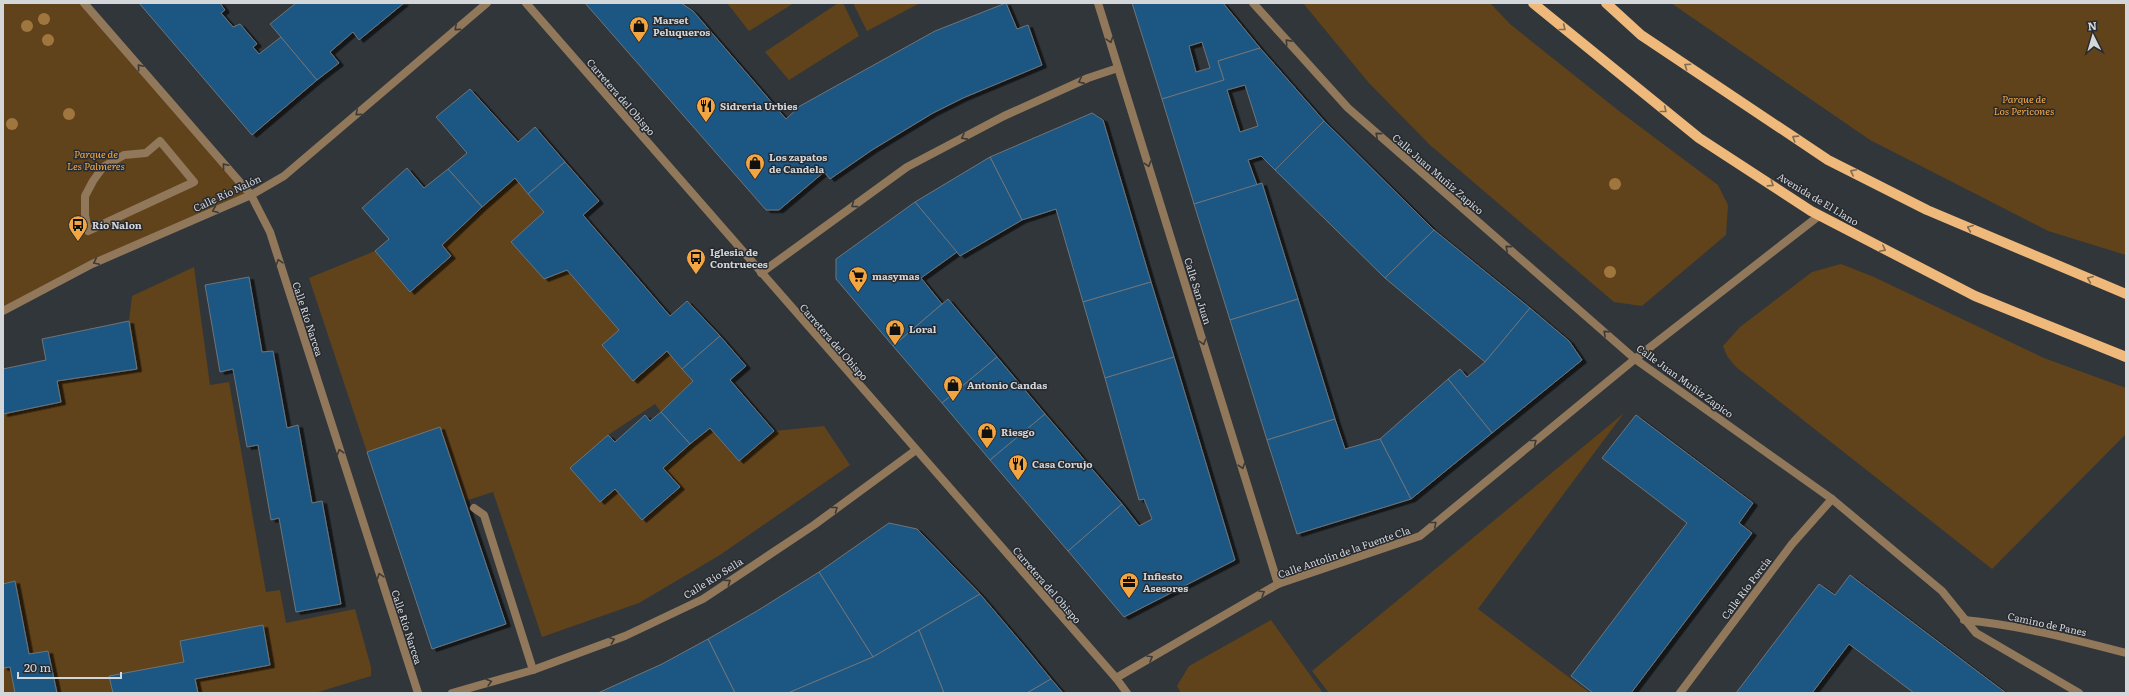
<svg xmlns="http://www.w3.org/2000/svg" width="2129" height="696" viewBox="0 0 2129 696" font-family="Literata,serif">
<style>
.green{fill:#60421b}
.building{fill:#1b5783;stroke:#6e7479;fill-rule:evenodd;filter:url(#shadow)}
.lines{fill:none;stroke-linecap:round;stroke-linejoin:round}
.lane{stroke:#92785a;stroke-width:8}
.street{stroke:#92785a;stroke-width:8}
.primary{stroke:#efb97b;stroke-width:10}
.tree{fill:#a0763f}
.oneway{stroke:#3c3a38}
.oneway2{stroke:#816b52}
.labels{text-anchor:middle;stroke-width:3;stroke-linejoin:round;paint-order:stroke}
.poi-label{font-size:10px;font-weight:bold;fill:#d4d7da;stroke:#272b30;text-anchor:start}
.street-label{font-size:10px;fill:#d4d7da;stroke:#272b30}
.park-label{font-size:10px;font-style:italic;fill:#faab43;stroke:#272b30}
</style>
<defs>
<filter id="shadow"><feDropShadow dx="4.5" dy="2.5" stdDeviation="0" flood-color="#0009"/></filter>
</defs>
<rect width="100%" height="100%" fill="#31363a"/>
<g class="green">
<path d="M3 3H84L251 195 179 225 3 311Z"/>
<path d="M727 3H794L749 31Z"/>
<path d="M838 3H843L859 36 789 80 765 52Z"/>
<path d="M853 3H920L867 31Z"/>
<path d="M1303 3H1490L1510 24 1619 111 1718 185 1728 205 1726 235 1642 306 1614 302 1430 145 1368 82Z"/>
<path d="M1671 3H2126V255L2048 231 1870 140Z"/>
<path d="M515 178 544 212 512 242 544 279 567 270 619 330 634 380 667 351 693 381 661 412 655 404 608 435 570 468 615 489 643 520 680 487 663 468 710 428 739 461 774 431 824 426 850 465 720 555 639 603 542 637 493 492 465 501 440 428 367 452 309 278 375 251 411 291 451 256 442 245Z"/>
<path d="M1841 264 1874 277 2044 358 2126 388V434L1992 569 1736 367 1727 356 1723 346 1740 327 1812 272Z"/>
<path d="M194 267 210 385 229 382 266 592 280 590 286 623 355 609 371 667V676L315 693H198L195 679 270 665 263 625 180 641 184 662 110 676 113 693H57L49 651 29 654 14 581 3 584V414L61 402 57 381 137 369 129 321 132 296Z"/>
<path d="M1624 413 1478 609 1590 693H1329L1312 671Z"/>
<path d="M1271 620 1323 693H1181L1177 686 1189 666Z"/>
<path d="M10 667 15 693H3V668Z"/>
</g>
<g class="building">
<path d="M139 3H220L225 10 221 13 233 27 240 24 257 44 253 47 259 54 281 37 317 80 252 135Z"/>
<path d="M296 3H404L359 40 353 32 330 52 339 63 317 80 270 24Z"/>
<path d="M585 3H681L693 11 786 119 800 106 935 31 1006 3 1017 29 1028 25 1042 65 963 98 933 113 872 150 830 179 824 172 779 210H766Z"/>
<path d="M1132 3H1223L1260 48 1218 61 1224 80 1162 99ZM1202 42 1210 68 1196 72 1189 46Z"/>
<path d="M1260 48 1324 121 1275 170 1261 156 1248 160 1257 185 1194 204 1162 99 1224 80 1218 61ZM1245 85 1258 126 1240 132 1227 90Z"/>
<path d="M470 89 518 142 535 127 565 162 528 194 515 178 482 207 448 169 467 153 436 117Z"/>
<path d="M1092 113 1103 120 1151 282 1083 302 1056 209 1022 220 990 157Z"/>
<path d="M1324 121 1434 230 1385 278 1275 170Z"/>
<path d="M990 157 1022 220 960 256 915 202Z"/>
<path d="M565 162 599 201 583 215 670 316 687 301 720 336 682 369 667 351 633 381 602 345 619 330 567 270 544 279 511 242 544 212 528 194Z"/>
<path d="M407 168 424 188 448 169 482 207 442 245 451 256 410 292 375 251 389 239 362 208Z"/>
<path d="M1262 183 1298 299 1230 320 1194 204Z"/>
<path d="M915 202 957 252 921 278 942 304 893 346 836 279V259Z"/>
<path d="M1434 230 1530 308 1485 362 1385 278Z"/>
<path d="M249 277 262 352 273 351 287 428 298 425 312 503 322 501 341 604 296 612 279 518 271 520 258 445 247 447 233 369 220 372 205 285Z"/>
<path d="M1151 282 1174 357 1105 378 1083 302Z"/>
<path d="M948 299 997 357 942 403 893 346Z"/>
<path d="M1298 299 1335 419 1267 440 1230 320Z"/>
<path d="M1530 308 1569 341 1582 360 1492 433 1448 379 1460 369 1467 377 1485 362Z"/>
<path d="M129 321 137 369 57 381 61 402 3 414V369L46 360 42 339Z"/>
<path d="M720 336 746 366 730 380 774 431 739 461 710 428 690 444 661 412 693 381 682 369Z"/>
<path d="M997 357 1045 414 990 460 942 403Z"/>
<path d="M1174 357 1235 560 1124 617 1068 551 1122 504 1139 526 1152 519 1144 499 1139 500 1105 378Z"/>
<path d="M1448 379 1492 433 1411 499 1380 439Z"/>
<path d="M661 412 690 444 663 468 680 487 642 520 615 489 600 502 570 468 608 435 615 442 645 415 650 421Z"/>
<path d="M1045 414 1122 504 1068 551 990 460Z"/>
<path d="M1636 415 1753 503 1739 523 1752 533 1631 693H1593L1571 676 1687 523 1602 458Z"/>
<path d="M1335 419 1345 449 1380 439 1411 499 1297 534 1267 440Z"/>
<path d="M440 427 506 624 432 649 367 452Z"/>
<path d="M889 523 917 529 980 594 873 657 819 572Z"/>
<path d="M819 572 873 657 788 693H735L708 639 757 611Z"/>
<path d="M1850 575 2006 693H1914L1849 644 1812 693H1736L1819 584 1835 595Z"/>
<path d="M15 581 29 654 48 651 57 693H15L10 667 3 668V584Z"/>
<path d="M980 594 1024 646 1051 679 1027 693H944L919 630Z"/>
<path d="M263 625 270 665 195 679 198 693H113L109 676 184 662 180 641Z"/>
<path d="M919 630 944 693H788L873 657Z"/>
<path d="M708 639 735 693H598L662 664Z"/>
<path d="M1051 679 1063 693H1027Z"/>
</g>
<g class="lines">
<path class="lane" d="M474 508 484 515 533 670"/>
<g class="street">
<path d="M84 3 251 195 270 232 418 693"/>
<path d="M526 3 1116 678 1127 693"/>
<path d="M1098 3 1278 584"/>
<path d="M1253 3 1348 108 1635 359 1832 499 1942 591 1976 633 2079 693"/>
<path d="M160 141 194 182 88 231 85 215V196L93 181 103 167 124 155 146 153Z"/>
<path d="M761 273 907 167 1004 116 1088 78 1118 68"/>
<path d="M3 311 92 264 251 195 284 176 487 3"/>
<path d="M1964 620C2019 625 2072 639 2126 653"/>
<path d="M1116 678 1278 584 1420 536 1635 359 1820 215"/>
<path d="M452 693 533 670 625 636 703 599 814 525 916 450"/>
<path d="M1680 693 1792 544 1832 499"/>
</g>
<g class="primary">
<path d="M1533 3 1699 138 1811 211 1975 296 2126 357"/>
<path d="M1606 3 1641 35 1828 160 1927 210 2126 294"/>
</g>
</g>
<g class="tree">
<circle cx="44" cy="19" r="6"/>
<circle cx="27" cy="26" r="6"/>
<circle cx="48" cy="40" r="6"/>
<circle cx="69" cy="114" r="6"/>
<circle cx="12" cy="124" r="6"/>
<circle cx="1615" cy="184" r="6"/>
<circle cx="1610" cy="272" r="6"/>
</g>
<defs><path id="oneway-chevron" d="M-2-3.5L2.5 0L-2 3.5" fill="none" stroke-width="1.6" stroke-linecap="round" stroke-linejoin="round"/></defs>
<g class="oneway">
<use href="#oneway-chevron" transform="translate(457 28) rotate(139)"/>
<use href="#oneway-chevron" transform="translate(1110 40) rotate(73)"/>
<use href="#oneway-chevron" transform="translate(1288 42) rotate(-132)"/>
<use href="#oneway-chevron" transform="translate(140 67) rotate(-131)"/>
<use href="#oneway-chevron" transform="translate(1081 81) rotate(156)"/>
<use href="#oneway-chevron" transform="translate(358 113) rotate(139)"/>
<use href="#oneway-chevron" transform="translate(1378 135) rotate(-139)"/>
<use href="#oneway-chevron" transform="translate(964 137) rotate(152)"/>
<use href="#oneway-chevron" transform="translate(1148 164) rotate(73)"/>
<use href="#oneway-chevron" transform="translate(225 166) rotate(-131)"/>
<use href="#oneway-chevron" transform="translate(854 205) rotate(144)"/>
<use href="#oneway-chevron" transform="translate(215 210) rotate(157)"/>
<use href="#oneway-chevron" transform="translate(1508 248) rotate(-139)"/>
<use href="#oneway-chevron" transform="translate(96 262) rotate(155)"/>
<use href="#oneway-chevron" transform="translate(279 262) rotate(-108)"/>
<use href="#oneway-chevron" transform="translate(1606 333) rotate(-138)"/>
<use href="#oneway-chevron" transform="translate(1203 342) rotate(73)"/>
<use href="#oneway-chevron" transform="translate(1534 442) rotate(-39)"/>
<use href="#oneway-chevron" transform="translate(340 452) rotate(-108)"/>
<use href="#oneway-chevron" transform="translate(1242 466) rotate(73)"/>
<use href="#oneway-chevron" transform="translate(835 509) rotate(-36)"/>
<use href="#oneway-chevron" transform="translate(1434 524) rotate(-39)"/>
<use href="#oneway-chevron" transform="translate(380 576) rotate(-108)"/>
<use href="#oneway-chevron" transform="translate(728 582) rotate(-34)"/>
<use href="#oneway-chevron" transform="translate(1262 593) rotate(-30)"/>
<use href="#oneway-chevron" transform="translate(612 640) rotate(-20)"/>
<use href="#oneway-chevron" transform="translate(1150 658) rotate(-30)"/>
<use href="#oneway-chevron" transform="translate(489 682) rotate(-16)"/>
</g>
<g class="oneway2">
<use href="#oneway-chevron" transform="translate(1563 28) rotate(39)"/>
<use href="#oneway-chevron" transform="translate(1687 66) rotate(-146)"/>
<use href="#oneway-chevron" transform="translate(1664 110) rotate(39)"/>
<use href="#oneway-chevron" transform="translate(1795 138) rotate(-147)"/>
<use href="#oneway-chevron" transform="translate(1853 172) rotate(-153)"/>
<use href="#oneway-chevron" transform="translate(1771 184) rotate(33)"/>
<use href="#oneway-chevron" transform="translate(1970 228) rotate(-157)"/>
<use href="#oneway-chevron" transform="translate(1883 249) rotate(27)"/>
<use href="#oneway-chevron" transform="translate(2090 279) rotate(-157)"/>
</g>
<defs>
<g id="shop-pin" transform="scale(1)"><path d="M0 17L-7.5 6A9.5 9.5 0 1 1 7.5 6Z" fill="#f2a541" stroke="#272b30"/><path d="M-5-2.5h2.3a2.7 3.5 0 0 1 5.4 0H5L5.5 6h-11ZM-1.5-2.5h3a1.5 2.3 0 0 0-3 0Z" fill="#111"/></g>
<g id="restaurant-pin" transform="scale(1)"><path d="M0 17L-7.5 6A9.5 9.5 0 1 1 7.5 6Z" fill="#f2a541" stroke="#272b30"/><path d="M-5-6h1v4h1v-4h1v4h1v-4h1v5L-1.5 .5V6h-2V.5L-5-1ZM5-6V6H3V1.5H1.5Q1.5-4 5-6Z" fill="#111"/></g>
<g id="bus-pin" transform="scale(1)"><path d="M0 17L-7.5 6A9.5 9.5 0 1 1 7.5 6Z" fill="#f2a541" stroke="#272b30"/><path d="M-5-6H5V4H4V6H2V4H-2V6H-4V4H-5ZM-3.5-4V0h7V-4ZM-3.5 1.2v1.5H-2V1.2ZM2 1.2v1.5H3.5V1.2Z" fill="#111"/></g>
<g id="supermarket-pin" transform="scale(1)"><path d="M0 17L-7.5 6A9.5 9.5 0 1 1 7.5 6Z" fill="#f2a541" stroke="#272b30"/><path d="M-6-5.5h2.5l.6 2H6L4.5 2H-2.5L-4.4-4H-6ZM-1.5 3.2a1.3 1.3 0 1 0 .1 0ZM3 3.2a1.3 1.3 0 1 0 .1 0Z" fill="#111"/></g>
<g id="office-pin" transform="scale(1)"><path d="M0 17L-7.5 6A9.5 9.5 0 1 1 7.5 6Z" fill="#f2a541" stroke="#272b30"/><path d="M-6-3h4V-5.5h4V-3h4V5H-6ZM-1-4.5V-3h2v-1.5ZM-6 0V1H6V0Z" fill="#111"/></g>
</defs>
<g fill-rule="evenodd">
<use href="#shop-pin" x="639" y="26"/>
<use href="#restaurant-pin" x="706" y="106"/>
<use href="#shop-pin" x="755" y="163"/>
<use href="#bus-pin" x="78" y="225"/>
<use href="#bus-pin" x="696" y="258"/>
<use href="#supermarket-pin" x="858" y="276"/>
<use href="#shop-pin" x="895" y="329"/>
<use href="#shop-pin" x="953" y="385"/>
<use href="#shop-pin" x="987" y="432"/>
<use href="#restaurant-pin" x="1018" y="464"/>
<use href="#office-pin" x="1129" y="582"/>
</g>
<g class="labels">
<g class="poi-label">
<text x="653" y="24">Marset<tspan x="653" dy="12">Peluqueros</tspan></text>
<text x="720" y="110">Sidreria Urbies</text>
<text x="769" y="161">Los zapatos<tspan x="769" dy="12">de Candela</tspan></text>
<text x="92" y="229">Río Nalon</text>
<text x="710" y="256">Iglesia de<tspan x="710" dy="12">Contrueces</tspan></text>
<text x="872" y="280">masymas</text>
<text x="909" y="333">Loral</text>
<text x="967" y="389">Antonio Candas</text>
<text x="1001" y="436">Riesgo</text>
<text x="1032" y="468">Casa Corujo</text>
<text x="1143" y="580">Infiesto<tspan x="1143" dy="12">Asesores</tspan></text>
</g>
<g class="street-label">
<text transform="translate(621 97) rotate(49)" y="4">Carretera del Obispo</text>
<text transform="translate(1438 174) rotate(41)" y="4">Calle Juan Muñíz Zapico</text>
<text transform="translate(227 193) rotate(-25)" y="4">Calle Río Nalón</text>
<text transform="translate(1818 199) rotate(31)" y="4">Avenida de El Llano</text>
<text transform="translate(1198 291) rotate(73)" y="4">Calle San Juan</text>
<text transform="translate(308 319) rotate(72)" y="4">Calle Río Narcea</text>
<text transform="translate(834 342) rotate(49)" y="4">Carretera del Obispo</text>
<text transform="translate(1685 381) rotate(36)" y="4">Calle Juan Muñíz Zapico</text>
<text transform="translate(1344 552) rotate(-19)" y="4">Calle Antolín de la Fuente Cla</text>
<text transform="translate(713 578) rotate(-32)" y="4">Calle Río Sella</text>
<text transform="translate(1047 585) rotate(49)" y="4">Carretera del Obispo</text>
<text transform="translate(1746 588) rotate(-53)" y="4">Calle Río Porcía</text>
<text transform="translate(2047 624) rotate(12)" y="4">Camino de Panes</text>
<text transform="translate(407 627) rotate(72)" y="4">Calle Río Narcea</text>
</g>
<g class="park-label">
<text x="2024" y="103">Parque de<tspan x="2024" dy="12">Los Pericones</tspan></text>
<text x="96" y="158">Parque de<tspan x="96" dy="12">Les Palmeres</tspan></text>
</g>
</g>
<rect width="2129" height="696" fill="none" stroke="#d4d7da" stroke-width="8"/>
<g transform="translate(2093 36) rotate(355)" stroke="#272b30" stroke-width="3" paint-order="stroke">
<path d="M0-3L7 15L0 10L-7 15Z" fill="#d4d7da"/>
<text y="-6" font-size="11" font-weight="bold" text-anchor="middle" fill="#d4d7da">N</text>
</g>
<path d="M18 672v6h103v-6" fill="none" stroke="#d4d7da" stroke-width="2"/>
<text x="24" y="672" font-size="12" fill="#d4d7da" stroke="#272b30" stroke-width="3" paint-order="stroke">20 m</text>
</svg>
